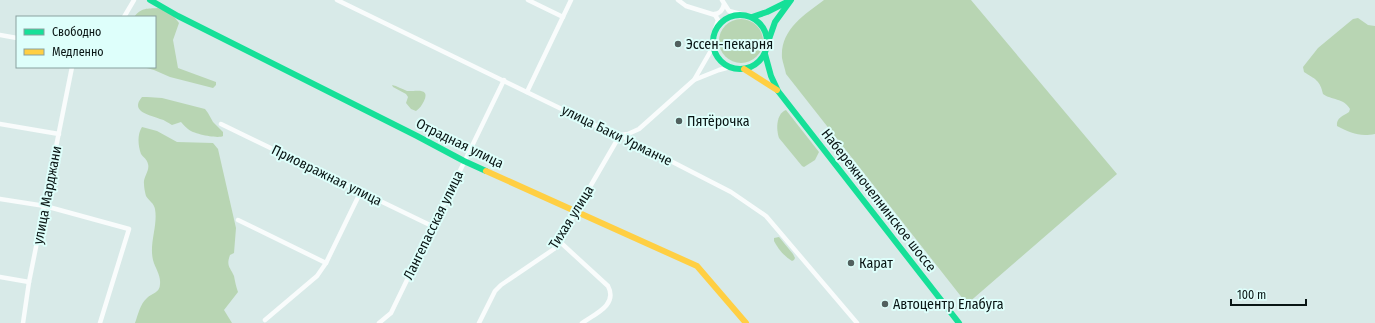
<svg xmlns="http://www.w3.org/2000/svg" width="1375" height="323" viewBox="0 0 1375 323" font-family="'Fira Sans Condensed',sans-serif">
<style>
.green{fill:#b8d5b3}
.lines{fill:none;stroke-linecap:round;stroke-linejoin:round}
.street{stroke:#f9fcfc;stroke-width:4.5}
.fast{stroke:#16e098;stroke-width:6}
.slow{stroke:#ffcf43;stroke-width:6}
.poi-dot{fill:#51605e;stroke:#defffb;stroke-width:1.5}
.labels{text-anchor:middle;stroke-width:4;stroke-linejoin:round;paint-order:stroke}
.poi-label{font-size:14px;fill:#091514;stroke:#defffb;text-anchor:start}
.street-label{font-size:14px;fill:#091514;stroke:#defffb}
</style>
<rect width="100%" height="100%" fill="#d8eae8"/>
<g class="green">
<path d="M824 0H971L1117 174 967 304 786 74C785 69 783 63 782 58 780 30 804 15 824 0Z"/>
<path d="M158 8 172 14 179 23 173 40 178 68 216 82V85L213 88 170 77 154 70 143 67H155V17H134C142 7 147 9 158 8Z"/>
<path d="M1358 18 1368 25 1375 26V134C1359 137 1351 133 1337 126 1336 118 1343 116 1349 112L1350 109C1344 98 1331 100 1323 94 1320 80 1315 79 1304 72L1303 67 1318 48 1353 19Z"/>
<circle cx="741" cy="41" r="22"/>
<path d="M392 85C397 86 402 89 407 91 413 92 431 86 424 101 422 105 420 108 416 111L411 109 406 103 408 97 406 94 393 87Z"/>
<path d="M142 97H147L162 98 205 109 208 113 213 122 223 132V136C218 139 193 134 188 129 185 127 183 124 181 122L172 125C168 123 165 120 160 119 151 115 129 112 142 97Z"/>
<path d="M786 110 819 152 815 160 804 167 802 166 779 138C776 129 776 114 786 110Z"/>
<path d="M142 127 157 131 177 142 213 143 218 149 236 228 234 253 230 255C226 266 230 267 234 276 235 281 236 287 238 292L224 310 232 323H135C138 315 140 304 147 298 152 293 160 293 160 284 161 275 155 268 153 260 149 243 158 226 155 209 154 203 149 201 146 196 145 193 144 187 144 184 143 177 150 171 148 164 147 159 143 157 141 154 138 145 137 135 142 127Z"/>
<path d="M779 237 793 254 795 258 794 260 792 261C784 256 778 249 774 241V238Z"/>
</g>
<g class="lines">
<g class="street">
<path d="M337 0 609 132 620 135 731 192 766 216 857 323"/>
<path d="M528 0 563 17"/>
<path d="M678 0 686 6 715 15 718 20 714 33"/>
<path d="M722 0 729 11 741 14"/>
<path d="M714 14C720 14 723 9 724 4"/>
<path d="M124 17 134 0"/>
<path d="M0 35 17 38"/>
<path d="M694 80 719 70 730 67"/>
<path d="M527 92 571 0"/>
<path d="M0 124 59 134"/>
<path d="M221 124 432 226"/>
<path d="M0 199 45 206 129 229 100 323"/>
<path d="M238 220 326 263"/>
<path d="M559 241 608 286C618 305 595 314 582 323"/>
<path d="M0 277 29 282"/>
<path d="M265 320 317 276 326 263 361 191"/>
<path d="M23 323 29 282 72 67"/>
<path d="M379 323 391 313 504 80"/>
<path d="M479 323 495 291 501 285 554 249 620 135 628 134 639 129 694 80 713 47"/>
</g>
<g class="fast">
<path d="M150 0 178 16 417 136 464 161 486 171"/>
<circle cx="740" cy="42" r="27"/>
<path d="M752 17 767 12 789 1"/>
<path d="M768 42 775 22 791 0"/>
<path d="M765 54 771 76 778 91 959 323"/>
</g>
<g class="slow">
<path d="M744 69 777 90"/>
<path d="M486 171 697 266 746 323"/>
</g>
</g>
<g class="poi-dot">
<circle cx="678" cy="44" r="4"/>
<circle cx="679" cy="121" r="4"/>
<circle cx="851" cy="263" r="4"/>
<circle cx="885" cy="304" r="4"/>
</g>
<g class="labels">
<g class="poi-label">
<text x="686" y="49">Эссен-пекарня</text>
<text x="687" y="126">Пятёрочка</text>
<text x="859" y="268">Карат</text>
<text x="893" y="309">Автоцентр Елабуга</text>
</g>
<g class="street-label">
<text transform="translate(617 135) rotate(26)" y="5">улица Баки Урманче</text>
<text transform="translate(460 143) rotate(26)" y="5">Отрадная улица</text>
<text transform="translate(327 175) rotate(26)" y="5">Приовражная улица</text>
<text transform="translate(47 195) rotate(-79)" y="5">улица Марджани</text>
<text transform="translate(879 200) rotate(52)" y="5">Набережночелнинское шоссе</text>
<text transform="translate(571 217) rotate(-58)" y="5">Тихая улица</text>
<text transform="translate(433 225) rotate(-64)" y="5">Лангепасская улица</text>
</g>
</g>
<rect x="16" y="16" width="140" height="52" fill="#defffb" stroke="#89a19f"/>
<rect x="24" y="29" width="20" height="6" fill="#16e098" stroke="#89a19f"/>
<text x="52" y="36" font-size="12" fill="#091514">Свободно</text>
<rect x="24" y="49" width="20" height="6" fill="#ffcf43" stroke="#89a19f"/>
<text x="52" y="56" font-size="12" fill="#091514">Медленно</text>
<path d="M1231 299v6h75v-6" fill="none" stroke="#091514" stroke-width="2"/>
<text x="1237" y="299" font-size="12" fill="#091514" stroke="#defffb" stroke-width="3" paint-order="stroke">100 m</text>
</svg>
